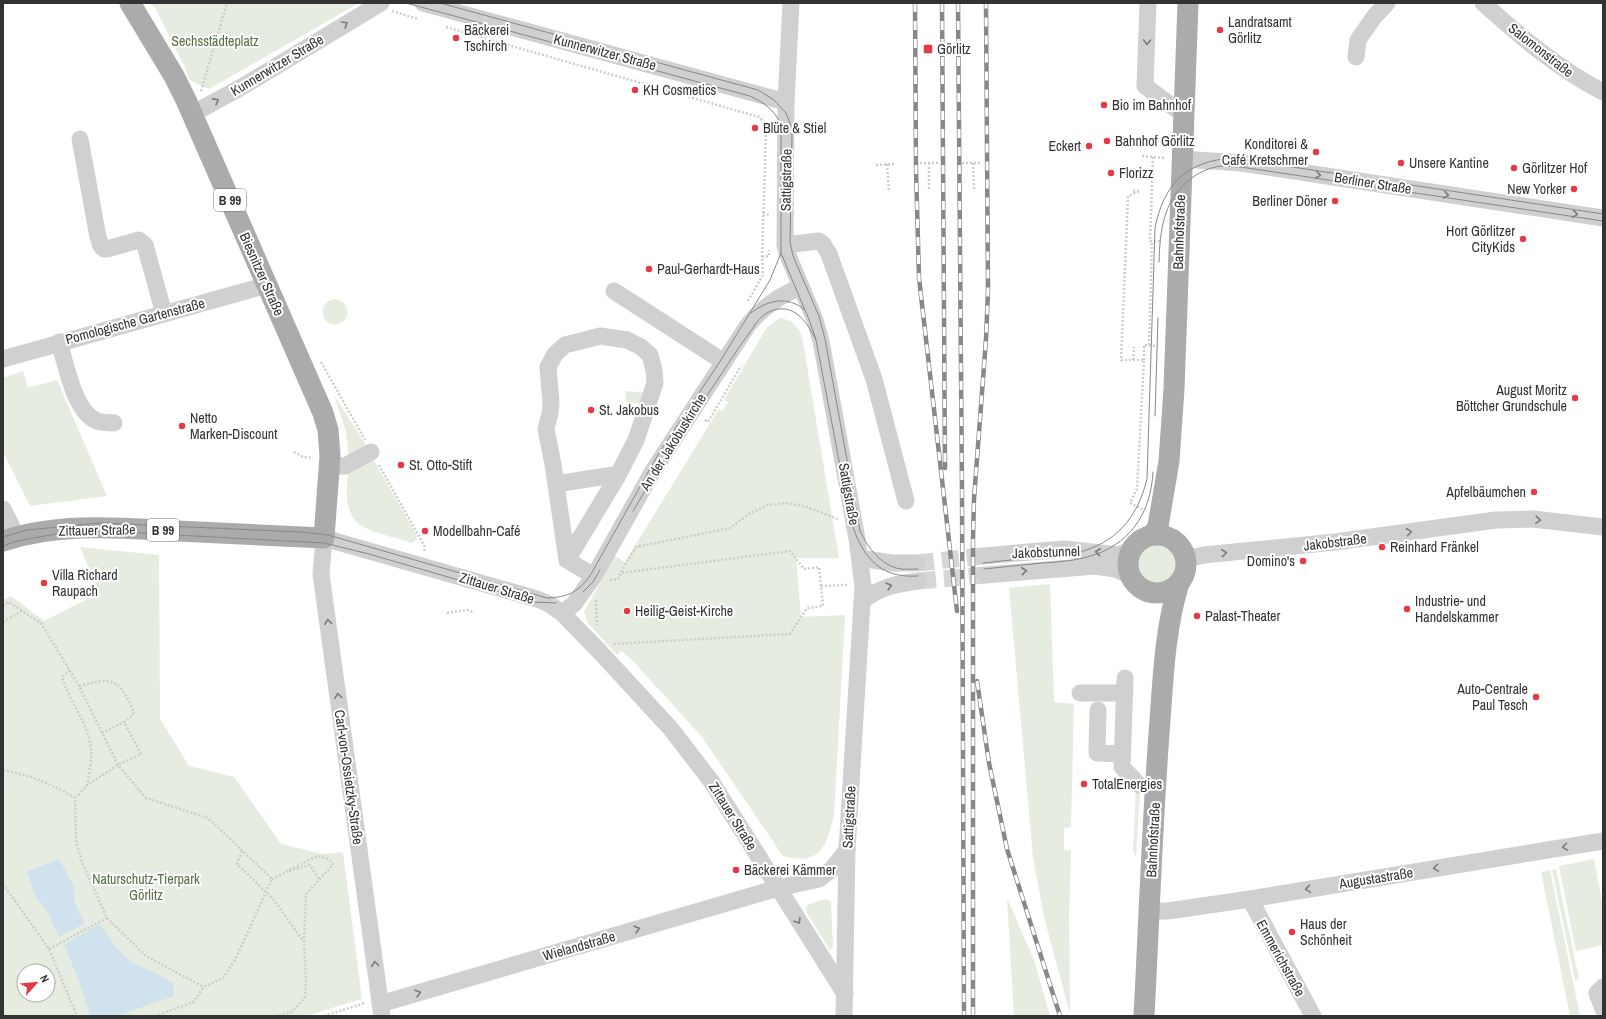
<svg xmlns="http://www.w3.org/2000/svg" width="1606" height="1019" viewBox="0 0 1606 1019" font-family="'Archivo Narrow',sans-serif">
<style>
.green{fill:#e6ecdf;fill-rule:evenodd}
.water{fill:#cfe2ee}
.lines{fill:none;stroke-linecap:round;stroke-linejoin:round}
.minor-tunnel{stroke:#d6d6d6;stroke-width:17;stroke-dasharray:17 8;stroke-linecap:butt}
.path{stroke:#cdcdcd;stroke-width:2.5;stroke-dasharray:2 2;stroke-linecap:butt}
.minor{stroke:#d0d0d0;stroke-width:17}
.major{stroke:#ababab;stroke-width:21}
.tram{stroke:#888;stroke-width:1}
.rail-casing{stroke:#888;stroke-width:4.5}
.rail{stroke:#fff;stroke-width:3;stroke-dasharray:9;stroke-linecap:butt}
.path-bridge{stroke:#cdcdcd;stroke-width:2.5;stroke-dasharray:2 2;stroke-linecap:butt}
.oneway{stroke:#7a7a7a}
.poi-dot{fill:#e63946;stroke:#fff;stroke-width:1.5}
.labels{text-anchor:middle;stroke-width:4;stroke-linejoin:round;paint-order:stroke}
.shield{fill:#fff;stroke:#707070;stroke-width:1}
.shield-label{font-size:13px;font-weight:bold;fill:#333}
.poi-label{font-size:14px;fill:#333;stroke:#fff;text-anchor:start}
.park-label{font-size:14px;fill:#56703f;stroke:#fff}
.street-label{font-size:14px;fill:#333;stroke:#fff}
</style>
<rect width="100%" height="100%" fill="#fff"/>
<g class="green">
<path d="M150 3H359L209 89 197 84 189 79 185 67 155 8Z"/>
<path d="M334 299C345 300 350 309 346 319 339 325 333 326 326 321 319 312 323 302 334 299Z"/>
<path d="M781 318C792 321 797 325 802 336L839 558H796L801 617 845 615 834 815C826 847 821 866 783 856L702 737 632 660 621 651 617 655 588 623 584 612 615 556 625 562 719 409 723 411 728 402 724 400 766 329 776 320Z"/>
<path d="M23 371 28 388 57 380 107 496 30 506 3 452V378Z"/>
<path d="M626 391 647 393 642 404 625 401Z"/>
<path d="M334 395 367 447 349 457 346 432Z"/>
<path d="M371 455 418 538 412 543C397 538 370 532 359 524 351 518 348 508 347 499 346 488 348 477 349 467Z"/>
<circle cx="1157" cy="564" r="19"/>
<path d="M80 547 159 555 160 719 189 766 234 777 281 844 322 854 343 852 362 999 306 1016H3V600L11 596 44 621 99 593ZM24 971H48V995H24Z"/>
<path d="M1050 584 1054 702 1074 704 1071 827 1064 828V850H1071L1069 915 1070 1014 1044 917 1033 857 1009 588Z"/>
<path d="M1136 787 1140 791 1136 857 1133 851Z"/>
<path d="M1594 859 1603 906V945L1576 951 1559 866Z"/>
<path d="M1556 869 1579 979 1575 980 1552 870Z"/>
<path d="M1550 870 1580 1016H1570L1541 872Z"/>
<path d="M1007 898 1034 960 1050 1016H1014Z"/>
<path d="M825 899 829 900 831 903 833 946 830 950 806 911 807 905Z"/>
</g>
<g class="water">
<path d="M59 859 74 886 75 904 85 923 59 937 48 913 35 896 27 871Z"/>
<path d="M100 924 115 946 132 963 156 973 174 984V996L116 1016H92L90 1015 78 978 64 945Z"/>
</g>
<g class="lines">
<g class="minor-tunnel">
<path d="M917 563 983 556"/>
<path d="M919 581 985 575"/>
</g>
<g class="path">
<path d="M392 11 418 19"/>
<path d="M446 27 759 117 766 124V132H771"/>
<path d="M201 91 227 3"/>
<path d="M1142 156 1165 158"/>
<path d="M1153 157 1150 241H1162"/>
<path d="M920 163H938"/>
<path d="M929 163V191"/>
<path d="M962 163H982"/>
<path d="M973 163 974 190"/>
<path d="M887 164 889 191"/>
<path d="M876 165 896 164"/>
<path d="M1133 191H1140L1128 196 1121 360H1144L1137 489 1130 503 1144 510"/>
<path d="M763 213 770 215"/>
<path d="M762 257 766 132"/>
<path d="M748 301 763 275 762 257 769 256V250"/>
<path d="M1149 345 1152 241"/>
<path d="M1133 360 1134 347"/>
<path d="M1144 360V345L1158 346"/>
<path d="M321 362 365 440"/>
<path d="M705 420 708 422 741 366"/>
<path d="M294 452 303 457 313 458"/>
<path d="M379 465 425 547 424 552"/>
<path d="M621 572 636 547 730 528 749 514 768 505 788 503 807 507 838 519"/>
<path d="M610 580 618 579 621 573 790 551 804 569 819 567 823 606 807 608 790 634 612 644"/>
<path d="M821 586 848 585"/>
<path d="M596 600 597 625"/>
<path d="M3 605 9 602 22 611"/>
<path d="M447 613 467 610 473 612"/>
<path d="M3 622 22 611 41 623 79 686 118 765 146 798 208 818 272 879 235 960 223 978 204 987 193 1002 156 1016"/>
<path d="M70 670 62 677C72 710 97 731 90 767 89 773 89 781 86 786 84 790 79 794 76 797"/>
<path d="M79 686C101 681 115 674 127 698 130 703 134 708 133 715L124 722 141 754 118 765 86 786"/>
<path d="M102 733 124 722"/>
<path d="M3 770C30 775 52 784 75 798L76 841 82 862 107 918 146 956 204 987"/>
<path d="M289 871 310 865 319 880"/>
<path d="M272 879 313 858 318 856 329 859 333 865 306 894 304 942 306 980 305 997 293 1011 277 1016"/>
<path d="M3 884 49 949 77 1016"/>
<path d="M49 949 107 918"/>
<path d="M324 1016 365 1003"/>
</g>
<g class="minor">
<path d="M423 3 786 102"/>
<path d="M791 3 786 102 785 245 787 253 815 320 821 341 857 539 863 586 847 850 844 1016"/>
<path d="M1148 3 1145 86 1184 115"/>
<path d="M1483 3C1521 37 1557 68 1603 92"/>
<path d="M1356 57 1358 40 1374 17 1387 3"/>
<path d="M192 114 240 88 381 3"/>
<path d="M80 139 98 237 101 246 104 249H107L139 240 145 245 164 314"/>
<path d="M1182 159 1241 163 1603 218"/>
<path d="M785 245 819 241 823 244 829 254 874 379 906 501"/>
<path d="M614 291 724 362"/>
<path d="M59 342C66 364 74 410 95 420 101 423 108 423 114 423"/>
<path d="M3 359 267 285"/>
<path d="M330 466H345L371 452"/>
<path d="M556 484 613 475 617 477 636 440 655 383 654 370 650 355 641 347 627 340 600 336 565 345 555 354 548 367 551 403 550 413 546 429 553 464 567 560 594 576"/>
<path d="M3 509 17 537"/>
<path d="M983 556 1064 549 1119 555 1132 549"/>
<path d="M860 558 891 563H917"/>
<path d="M1186 559 1204 555 1335 542 1496 520 1533 519 1603 527"/>
<path d="M567 560 617 477"/>
<path d="M985 575 1095 566 1115 569 1131 576"/>
<path d="M863 600C882 587 895 584 919 581"/>
<path d="M562 613 574 604 594 576 653 471 748 325C762 308 780 295 801 287"/>
<path d="M1125 678 1122 767 1139 785"/>
<path d="M1080 693H1125"/>
<path d="M1098 710 1097 753 1122 754"/>
<path d="M1250 899 1313 1016"/>
<path d="M1149 911H1168L1250 899 1603 841"/>
<path d="M1603 987 1597 993 1603 1009"/>
<path d="M380 1004 778 888 819 879 832 869 847 850"/>
<path d="M382 1016 321 574 324 538 537 599 549 604 562 613 601 653 671 729 711 781 845 994"/>
</g>
<g class="major">
<circle cx="1157" cy="564" r="29"/>
<path d="M1153 535 1158 526 1169 461 1174 389 1188 3"/>
<path d="M3 541C59 522 120 528 178 531 227 533 275 536 324 538L330 456 328 430 323 413 186 100 174 76 130 3"/>
<path d="M1144 1016C1149 922 1152 828 1159 734 1163 683 1164 632 1179 583"/>
</g>
<g class="tram">
<path d="M440 3 758 90 774 100 786 113 790 123 792 132 790 242 793 256 819 316 825 339 860 531C867 546 879 563 896 568 902 570 911 569 918 569"/>
<path d="M781 253 810 322 816 340 850 518C861 554 877 579 918 576"/>
<path d="M1159 262C1160 231 1163 202 1188 181 1197 173 1210 167 1222 166 1228 166 1234 167 1241 167L1603 221"/>
<path d="M751 313C768 300 787 295 805 310"/>
<path d="M1155 416 1158 318"/>
<path d="M633 511C654 474 679 439 702 403 720 377 736 350 755 325 758 320 764 314 771 311 794 302 807 322 816 340"/>
<path d="M3 537 27 530 101 523 301 532 328 535 547 598C569 597 579 592 591 574L659 453 721 360 770 280 781 253V124C773 109 765 103 750 96L406 3"/>
<path d="M3 546 17 541 62 533 102 531 324 543 369 554 534 602 556 603"/>
<path d="M983 563 1076 553C1116 543 1137 519 1147 479L1155 228C1164 183 1187 161 1233 158L1603 214"/>
<path d="M984 569C1003 567 1023 565 1042 563 1057 562 1073 561 1087 557 1129 546 1151 514 1153 472"/>
<path d="M583 592 593 582 600 570"/>
</g>
<g class="rail-casing">
<g id="rail">
<path d="M915 3 916 169 919 278 957 611"/>
<path d="M942 3 945 468"/>
<path d="M958 3 962 491 964 1016"/>
<path d="M977 681 989 763 1007 849 1060 1016"/>
<path d="M973 1016V539L974 499 986 339 988 290 986 3"/>
</g>
</g>
<use href="#rail" class="rail"/>
<path class="path-bridge" d="M242 851 237 864 273 899 304 942"/>
</g>
<defs><path id="oneway-chevron" d="M-2-3.5L2.5 0L-2 3.5" fill="none" stroke-width="1.6" stroke-linecap="round" stroke-linejoin="round"/></defs>
<g class="oneway">
<use href="#oneway-chevron" transform="translate(345 24) rotate(-31)"/>
<use href="#oneway-chevron" transform="translate(1147 42) rotate(92)"/>
<use href="#oneway-chevron" transform="translate(216 101) rotate(-29)"/>
<use href="#oneway-chevron" transform="translate(1318 175) rotate(9)"/>
<use href="#oneway-chevron" transform="translate(1446 195) rotate(9)"/>
<use href="#oneway-chevron" transform="translate(1575 214) rotate(8)"/>
<use href="#oneway-chevron" transform="translate(1538 520) rotate(4)"/>
<use href="#oneway-chevron" transform="translate(1409 532) rotate(-8)"/>
<use href="#oneway-chevron" transform="translate(1098 552) rotate(-174)"/>
<use href="#oneway-chevron" transform="translate(1224 553) rotate(-5)"/>
<use href="#oneway-chevron" transform="translate(1024 571) rotate(-6)"/>
<use href="#oneway-chevron" transform="translate(889 586) rotate(-17)"/>
<use href="#oneway-chevron" transform="translate(328 622) rotate(-98)"/>
<use href="#oneway-chevron" transform="translate(338 696) rotate(-98)"/>
<use href="#oneway-chevron" transform="translate(1565 847) rotate(171)"/>
<use href="#oneway-chevron" transform="translate(1436 868) rotate(171)"/>
<use href="#oneway-chevron" transform="translate(1308 889) rotate(171)"/>
<use href="#oneway-chevron" transform="translate(798 921) rotate(58)"/>
<use href="#oneway-chevron" transform="translate(637 929) rotate(-16)"/>
<use href="#oneway-chevron" transform="translate(375 964) rotate(-98)"/>
<use href="#oneway-chevron" transform="translate(418 993) rotate(-16)"/>
</g>
<g class="poi-dot">
<circle cx="1220" cy="30" r="4"/>
<circle cx="456" cy="38" r="4"/>
<rect x="923" y="44" width="10" height="10" rx="2"/>
<circle cx="635" cy="90" r="4"/>
<circle cx="1104" cy="105" r="4"/>
<circle cx="755" cy="128" r="4"/>
<circle cx="1107" cy="141" r="4"/>
<circle cx="1089" cy="146" r="4"/>
<circle cx="1316" cy="152" r="4"/>
<circle cx="1401" cy="163" r="4"/>
<circle cx="1514" cy="168" r="4"/>
<circle cx="1111" cy="173" r="4"/>
<circle cx="1574" cy="189" r="4"/>
<circle cx="1335" cy="201" r="4"/>
<circle cx="1523" cy="239" r="4"/>
<circle cx="649" cy="269" r="4"/>
<circle cx="1575" cy="398" r="4"/>
<circle cx="591" cy="410" r="4"/>
<circle cx="182" cy="426" r="4"/>
<circle cx="401" cy="465" r="4"/>
<circle cx="1534" cy="492" r="4"/>
<circle cx="425" cy="531" r="4"/>
<circle cx="1382" cy="547" r="4"/>
<circle cx="1303" cy="561" r="4"/>
<circle cx="44" cy="583" r="4"/>
<circle cx="1407" cy="609" r="4"/>
<circle cx="627" cy="611" r="4"/>
<circle cx="1197" cy="616" r="4"/>
<circle cx="1536" cy="697" r="4"/>
<circle cx="1084" cy="784" r="4"/>
<circle cx="736" cy="870" r="4"/>
<circle cx="1292" cy="932" r="4"/>
</g>
<g class="labels">
<g class="shield">
<rect x="214" y="189" width="32" height="22" rx="3"/>
<rect x="147" y="519" width="32" height="22" rx="3"/>
</g>
<g class="shield-label">
<text x="230" y="205">B 99</text>
<text x="163" y="535">B 99</text>
</g>
<g class="poi-label">
<text x="1228" y="27">Landratsamt<tspan x="1228" dy="16">Görlitz</tspan></text>
<text x="464" y="35">Bäckerei<tspan x="464" dy="16">Tschirch</tspan></text>
<text x="937" y="54">Görlitz</text>
<text x="643" y="95">KH Cosmetics</text>
<text x="1112" y="110">Bio im Bahnhof</text>
<text x="763" y="133">Blüte &amp; Stiel</text>
<text x="1115" y="146">Bahnhof Görlitz</text>
<text x="1308" y="149" text-anchor="end">Konditorei &amp;<tspan x="1308" dy="16">Café Kretschmer</tspan></text>
<text x="1081" y="151" text-anchor="end">Eckert</text>
<text x="1409" y="168">Unsere Kantine</text>
<text x="1522" y="173">Görlitzer Hof</text>
<text x="1119" y="178">Florizz</text>
<text x="1566" y="194" text-anchor="end">New Yorker</text>
<text x="1327" y="206" text-anchor="end">Berliner Döner</text>
<text x="1515" y="236" text-anchor="end">Hort Görlitzer<tspan x="1515" dy="16">CityKids</tspan></text>
<text x="657" y="274">Paul-Gerhardt-Haus</text>
<text x="1567" y="395" text-anchor="end">August Moritz<tspan x="1567" dy="16">Böttcher Grundschule</tspan></text>
<text x="599" y="415">St. Jakobus</text>
<text x="190" y="423">Netto<tspan x="190" dy="16">Marken-Discount</tspan></text>
<text x="409" y="470">St. Otto-Stift</text>
<text x="1526" y="497" text-anchor="end">Apfelbäumchen</text>
<text x="433" y="536">Modellbahn-Café</text>
<text x="1390" y="552">Reinhard Fränkel</text>
<text x="1295" y="566" text-anchor="end">Domino's</text>
<text x="52" y="580">Villa Richard<tspan x="52" dy="16">Raupach</tspan></text>
<text x="1415" y="606">Industrie- und<tspan x="1415" dy="16">Handelskammer</tspan></text>
<text x="635" y="616">Heilig-Geist-Kirche</text>
<text x="1205" y="621">Palast-Theater</text>
<text x="1528" y="694" text-anchor="end">Auto-Centrale<tspan x="1528" dy="16">Paul Tesch</tspan></text>
<text x="1092" y="789">TotalEnergies</text>
<text x="744" y="875">Bäckerei Kämmer</text>
<text x="1300" y="929">Haus der<tspan x="1300" dy="16">Schönheit</tspan></text>
</g>
<g class="park-label">
<text x="215" y="46">Sechsstädteplatz</text>
<text x="146" y="884">Naturschutz-Tierpark<tspan x="146" dy="16">Görlitz</tspan></text>
</g>
<g class="street-label">
<text transform="translate(1541 50) rotate(38)" y="5">Salomonstraße</text>
<text transform="translate(605 52) rotate(15)" y="5">Kunnerwitzer Straße</text>
<text transform="translate(277 65) rotate(-31)" y="5">Kunnerwitzer Straße</text>
<text transform="translate(786 180) rotate(-89)" y="5">Sattigstraße</text>
<text transform="translate(1373 183) rotate(9)" y="5">Berliner Straße</text>
<text transform="translate(1179 232) rotate(-88)" y="5">Bahnhofstraße</text>
<text transform="translate(262 274) rotate(66)" y="5">Biesnitzer Straße</text>
<text transform="translate(135 321) rotate(-15)" y="5">Pomologische Gartenstraße</text>
<text transform="translate(673 442) rotate(-58)" y="5">An der Jakobuskirche</text>
<text transform="translate(849 494) rotate(80)" y="5">Sattigstraße</text>
<text transform="translate(97 530) rotate(-1)" y="5">Zittauer Straße</text>
<text transform="translate(1335 542) rotate(-7)" y="5">Jakobstraße</text>
<text transform="translate(1046 552) rotate(-2)" y="5">Jakobstunnel</text>
<text transform="translate(497 588) rotate(17)" y="5">Zittauer Straße</text>
<text transform="translate(349 777) rotate(82)" y="5">Carl-von-Ossietzky-Straße</text>
<text transform="translate(733 816) rotate(58)" y="5">Zittauer Straße</text>
<text transform="translate(849 817) rotate(-87)" y="5">Sattigstraße</text>
<text transform="translate(1153 840) rotate(-87)" y="5">Bahnhofstraße</text>
<text transform="translate(1376 878) rotate(-9)" y="5">Augustastraße</text>
<text transform="translate(579 946) rotate(-16)" y="5">Wielandstraße</text>
<text transform="translate(1281 958) rotate(61)" y="5">Emmerichstraße</text>
</g>
</g>
<rect width="1606" height="1019" fill="none" stroke="#333333" stroke-width="8"/>
<g transform="translate(36 983) rotate(63)"><circle r="19" fill="#ffffff" stroke="#adadad"/>
<path d="M0-3L7 15L0 10L-7 15Z" fill="#e63946"/>
<text y="-6" font-size="11" font-weight="bold" text-anchor="middle" fill="#333333">N</text>
</g>
</svg>
